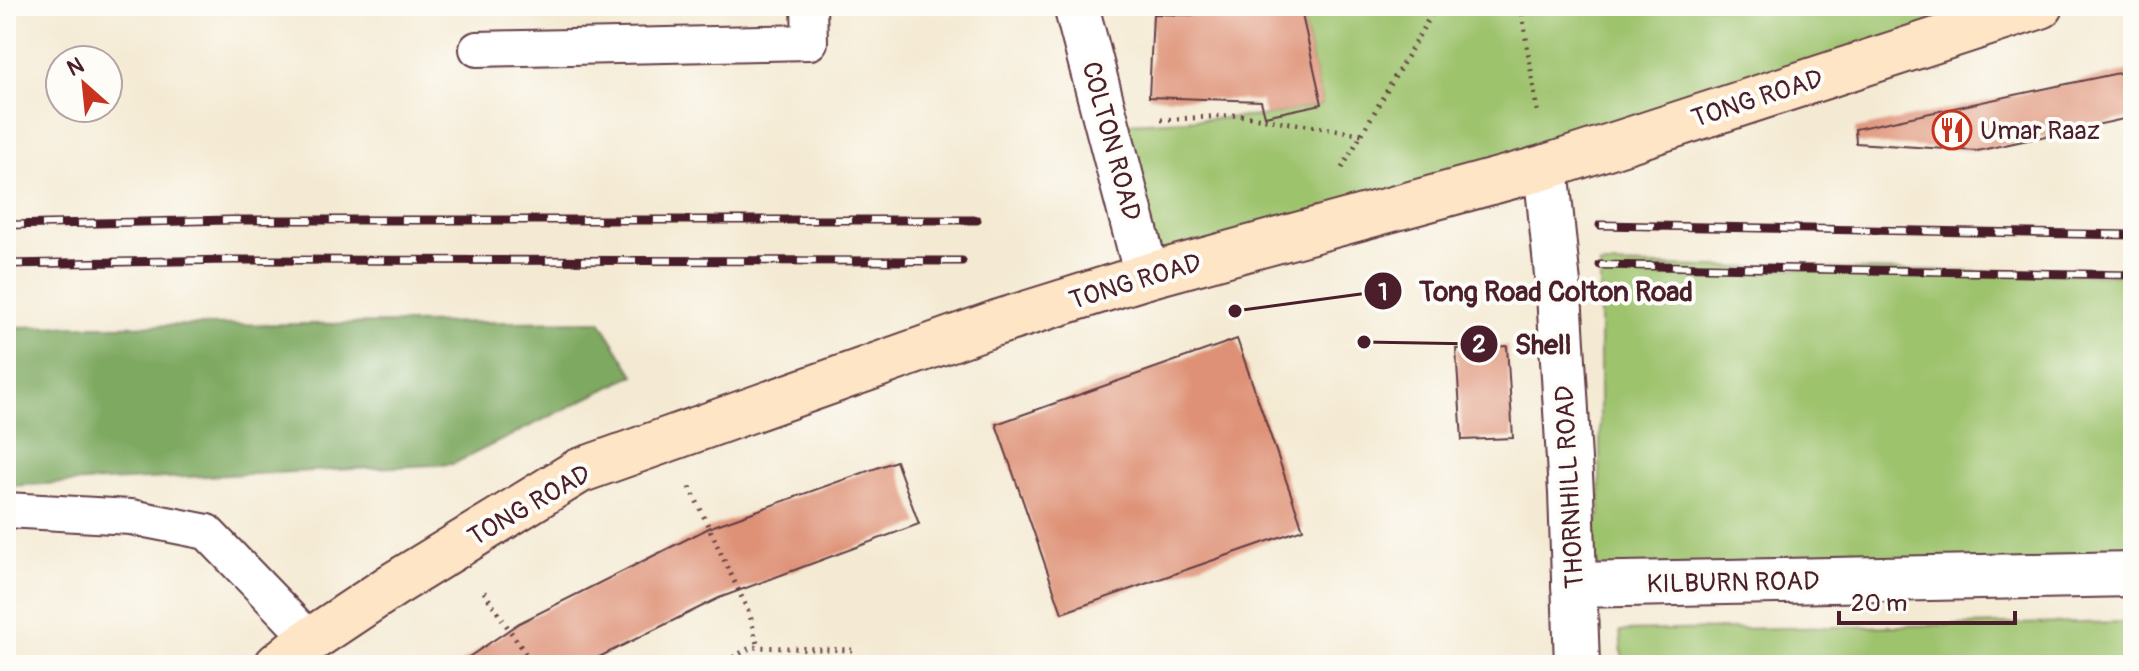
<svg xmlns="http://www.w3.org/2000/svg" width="2139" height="671" viewBox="0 0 2139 671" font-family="Pangolin,sans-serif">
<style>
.green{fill:#9ec36d;stroke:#74714c;stroke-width:2}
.forest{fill:#7ea960;stroke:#646446;stroke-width:2}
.building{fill:#de9176}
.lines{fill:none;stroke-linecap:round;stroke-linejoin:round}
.service-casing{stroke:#643d44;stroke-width:38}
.minor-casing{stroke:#643d44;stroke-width:48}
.secondary-casing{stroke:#643d44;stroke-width:48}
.path{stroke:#643d44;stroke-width:5;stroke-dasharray:2 6;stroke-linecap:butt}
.service{stroke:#fff;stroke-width:34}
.minor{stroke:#fff;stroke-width:44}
.secondary{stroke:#fde5c5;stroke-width:44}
.rail-casing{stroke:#4a1f2b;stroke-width:9}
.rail{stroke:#fdfcf7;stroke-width:6;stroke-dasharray:18;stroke-linecap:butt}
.labels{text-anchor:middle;stroke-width:8;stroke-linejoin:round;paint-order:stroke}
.street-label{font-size:26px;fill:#4a1f2b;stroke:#fdfcf7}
.poi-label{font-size:26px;fill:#4a1f2b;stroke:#fdfcf7;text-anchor:start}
.leader{fill:none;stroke:#4a1f2b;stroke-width:3}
.callout-dot{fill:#4a1f2b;stroke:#fdfcf7;stroke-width:3}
.mark-label{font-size:24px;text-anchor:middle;font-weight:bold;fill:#fff}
.callout-label{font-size:28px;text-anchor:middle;font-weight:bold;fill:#4a1f2b;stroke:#fdfcf7;stroke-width:8;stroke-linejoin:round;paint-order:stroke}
</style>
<rect width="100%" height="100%" fill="#fdfcf7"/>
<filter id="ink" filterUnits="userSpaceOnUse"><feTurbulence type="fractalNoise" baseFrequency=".0125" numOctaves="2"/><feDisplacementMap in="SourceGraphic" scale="16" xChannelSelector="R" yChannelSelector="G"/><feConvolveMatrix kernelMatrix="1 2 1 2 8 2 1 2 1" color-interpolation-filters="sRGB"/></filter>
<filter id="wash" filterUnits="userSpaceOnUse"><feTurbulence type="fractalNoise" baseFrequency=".006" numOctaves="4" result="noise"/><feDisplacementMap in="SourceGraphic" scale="32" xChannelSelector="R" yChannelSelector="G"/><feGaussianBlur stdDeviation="1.8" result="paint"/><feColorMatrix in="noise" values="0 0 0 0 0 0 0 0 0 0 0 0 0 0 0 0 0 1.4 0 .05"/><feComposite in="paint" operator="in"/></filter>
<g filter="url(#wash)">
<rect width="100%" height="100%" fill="#f4ead3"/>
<g class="green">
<path d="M1300 6H2041L1147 276 1108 124 1265 116 1322 104Z"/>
<path d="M1600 265 2133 275V574L1574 585 1600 514Z"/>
<path d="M2133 622V665H1623L1620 631Z"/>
</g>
<path class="forest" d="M600 321 634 375 453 464 6 486V327Z"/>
<g id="blocks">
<g class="building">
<path d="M1218 6H1300L1322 104 1265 116 1261 101 1149 97 1153 14 1192 15Z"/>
<path d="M2133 70V117L1977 151 1856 143 1855 129Z"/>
<path d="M1237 339 1303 529 1062 613 996 424Z"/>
<path d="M1507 346 1513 438 1462 440 1456 349Z"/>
<path d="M896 461 919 524 719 598 583 665H457L519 623 711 527Z"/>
</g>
</g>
</g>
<g filter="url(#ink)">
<use href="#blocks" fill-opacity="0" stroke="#643d44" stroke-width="2"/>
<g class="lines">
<g class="service-casing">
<g id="service">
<path d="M477 49 810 42 809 6"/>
<path d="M6 510 131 517 207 532 311 640"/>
</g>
</g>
<g class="minor-casing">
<g id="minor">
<path d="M1076 6 1147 276"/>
<path d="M1546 167 1559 294 1571 493 1577 665"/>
<path d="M1574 585 2133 574"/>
</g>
</g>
<g class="secondary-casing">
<path id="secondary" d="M277 665 294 651 393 585 579 471 996 323 1147 276 1546 167 2041 6"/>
</g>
<g class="path">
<path d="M1521 6 1538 116"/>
<path d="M1161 120 1238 115 1362 134"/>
<path d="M1342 168 1436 6"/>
<path d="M690 487 750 615 758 648"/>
<path d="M484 592 533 665"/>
<path d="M719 665 752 647 852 650"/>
</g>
<use href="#service" class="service"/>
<use href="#minor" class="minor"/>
<use href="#secondary" class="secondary"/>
<g class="rail-casing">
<g id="rail">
<path d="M6 225 231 220H977"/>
<path d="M1600 225 2133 235"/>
<path d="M6 264 232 260 962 261"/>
<path d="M1600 265 2133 275"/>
</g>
</g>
<use href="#rail" class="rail"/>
</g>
</g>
<defs>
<g id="restaurant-ring" transform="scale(2)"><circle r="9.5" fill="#fdfcf7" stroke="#c8321e" stroke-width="1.5"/><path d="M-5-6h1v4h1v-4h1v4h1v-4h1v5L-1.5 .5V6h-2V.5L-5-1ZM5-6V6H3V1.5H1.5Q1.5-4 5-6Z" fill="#c8321e"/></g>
</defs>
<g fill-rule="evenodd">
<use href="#restaurant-ring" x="1952" y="130"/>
</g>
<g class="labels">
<g class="street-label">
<text transform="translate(1757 98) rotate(-18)" y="9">TONG ROAD</text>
<text transform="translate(1112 141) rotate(75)" y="9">COLTON ROAD</text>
<text transform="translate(1135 281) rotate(-17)" y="9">TONG ROAD</text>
<text transform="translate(1569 487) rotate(-93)" y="9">THORNHILL ROAD</text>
<text transform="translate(529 505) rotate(-30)" y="9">TONG ROAD</text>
<text transform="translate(1733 582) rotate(-1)" y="9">KILBURN ROAD</text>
</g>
<g class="poi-label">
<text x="1980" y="139">Umar Raaz</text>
</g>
</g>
<path class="leader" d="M1235 311L1383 291M1364 342L1479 344"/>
<g class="callout-dot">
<circle cx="1235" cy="311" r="8"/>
<circle cx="1364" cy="342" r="8"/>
<circle cx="1383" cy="291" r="20"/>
<circle cx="1479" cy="344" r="20"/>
</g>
<g class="mark-label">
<text x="1383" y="300">1</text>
<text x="1479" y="352">2</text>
</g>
<g class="callout-label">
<text x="1556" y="301">Tong Road Colton Road</text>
<text x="1543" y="354">Shell</text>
</g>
<rect width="2139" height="671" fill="none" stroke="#fdfcf7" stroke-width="32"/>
<g transform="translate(84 84) rotate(333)"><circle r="38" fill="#fdfcf7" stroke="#b5a4a5" stroke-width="2"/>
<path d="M0-6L14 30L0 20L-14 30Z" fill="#c8321e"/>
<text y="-12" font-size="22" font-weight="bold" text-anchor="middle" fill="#4a1f2b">N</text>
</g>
<path d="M1839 611v12h176v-12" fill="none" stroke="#4a1f2b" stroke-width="4"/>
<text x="1851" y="611" font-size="24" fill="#4a1f2b" stroke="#fdfcf7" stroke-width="6" paint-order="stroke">20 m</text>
</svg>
